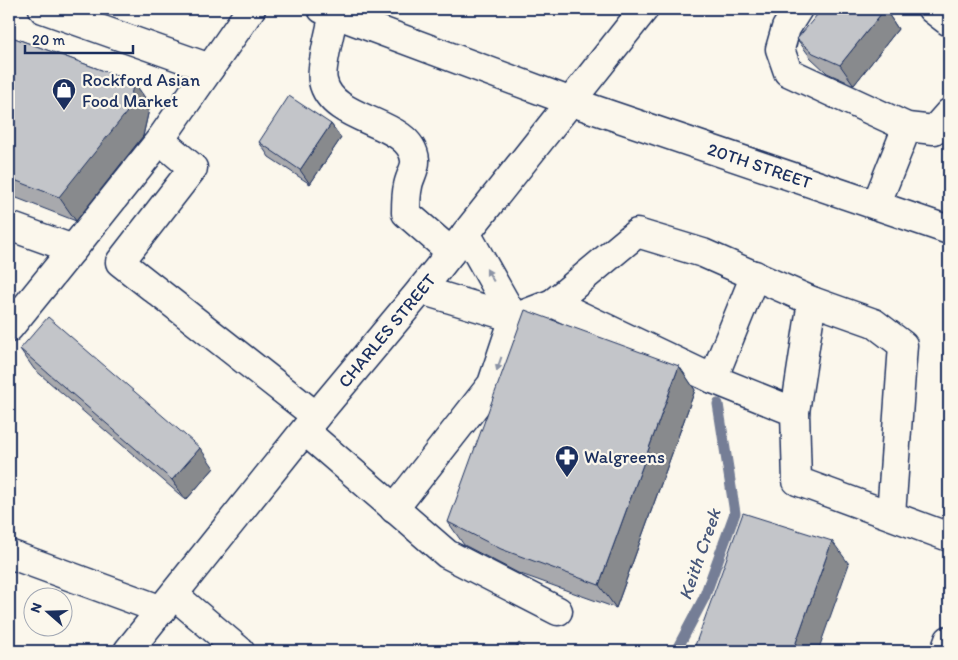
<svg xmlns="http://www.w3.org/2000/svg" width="958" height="660" viewBox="0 0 958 660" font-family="Itim,sans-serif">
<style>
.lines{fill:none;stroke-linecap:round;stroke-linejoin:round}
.stream{stroke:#747e96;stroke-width:11}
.minor-casing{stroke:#1b2f5e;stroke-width:31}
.major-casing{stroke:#1b2f5e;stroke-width:31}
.minor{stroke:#fbf7ec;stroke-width:28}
.major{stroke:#fbf7ec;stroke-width:28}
.wall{fill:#a8a9ad;stroke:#1b2f5e}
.shaded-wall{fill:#888a8d;stroke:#1b2f5e}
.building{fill:#c3c5c9;stroke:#1b2f5e}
.oneway{fill:#8b93a5}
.labels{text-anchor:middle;stroke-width:4.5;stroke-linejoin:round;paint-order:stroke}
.poi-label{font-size:18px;fill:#1b2f5e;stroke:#fbf7ec;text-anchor:start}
.street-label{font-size:18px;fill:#1b2f5e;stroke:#fbf7ec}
.water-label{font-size:19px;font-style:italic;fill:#47577a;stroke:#fbf7ec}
</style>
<rect width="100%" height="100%" fill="#fbf7ec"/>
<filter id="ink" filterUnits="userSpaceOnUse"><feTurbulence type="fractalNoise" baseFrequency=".02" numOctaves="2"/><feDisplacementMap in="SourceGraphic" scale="10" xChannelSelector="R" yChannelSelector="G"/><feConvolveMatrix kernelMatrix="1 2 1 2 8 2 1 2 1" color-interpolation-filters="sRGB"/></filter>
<g filter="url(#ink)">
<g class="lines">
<path class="stream" d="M676 651 704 598 735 513 718 404"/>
<g class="minor-casing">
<g id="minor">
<path d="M43 9 210 68"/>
<path id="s1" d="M322 9 569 101 949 230"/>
<path d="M798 9 786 28 780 49 788 72 907 127 934 130 949 113"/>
<path d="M932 9 949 22"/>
<path d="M334 13C331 28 320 69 323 81 332 124 411 119 415 160 416 168 409 178 408 186 406 194 406 204 406 213L451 252"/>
<path d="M160 140 193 168 120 262 316 416"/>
<path d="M876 205 907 127"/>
<path d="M9 226 73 249 9 328"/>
<path d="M73 249 160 140 251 9"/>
<path d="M421 290 514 318 553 303"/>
<path d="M713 379 755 275"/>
<path d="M795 412 812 301"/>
<path d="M305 431 447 554 558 611"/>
<path d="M394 509 492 384 514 318 466 233"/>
<path d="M891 515 903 345 874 323 812 301 703 253 637 233 553 303 713 379 795 412 797 481 949 537"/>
<path d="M9 554 162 610"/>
<path d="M174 595 240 651"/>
<path d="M945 651 949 640"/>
</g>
</g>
<g class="major-casing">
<g id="major">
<path id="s2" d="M128 651 316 416 421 290 644 9"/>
</g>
</g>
<use href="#minor" class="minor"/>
<use href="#major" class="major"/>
</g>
<g class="wall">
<path d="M885 9 898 29 854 85 827 73 811 58 797 39Z"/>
<path d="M9 36 134 82 150 105 143 136 76 221 9 195Z"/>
<path d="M331 124 341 138 310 184 269 157 259 142Z"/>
<path d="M20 349 214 468 186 500 34 369Z"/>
<path d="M679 366 695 390 616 608 518 573 464 545 448 522Z"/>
</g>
<g class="shaded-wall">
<path d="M885 9 898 29 854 85 840 65Z"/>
<path d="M134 82 150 105 143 136 76 221 59 197Z"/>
<path d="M331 124 341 138 310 184 300 170Z"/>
<path d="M679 366 695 390 616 608 599 585Z"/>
<path d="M200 448 214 468 186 500 172 480Z"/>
<path d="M832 541 849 564 818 651H793Z"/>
</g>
<g class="building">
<path d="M822 9H885L840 65 813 53 797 39Z"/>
<path d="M9 36 134 82 127 112 59 197 9 178Z"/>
<path d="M289 96 331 124 300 170 259 142Z"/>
<path d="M525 310 679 366 599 585 501 549 448 522Z"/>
<path d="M48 317 200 448 172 480 20 349Z"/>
<path d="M743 513 832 541 793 651H693Z"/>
<path d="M519 643 528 651H513Z"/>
</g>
<defs><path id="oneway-solid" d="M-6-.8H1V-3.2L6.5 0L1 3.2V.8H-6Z" transform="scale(1.25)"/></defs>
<g class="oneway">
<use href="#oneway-solid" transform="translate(490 275) rotate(-120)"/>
<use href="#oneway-solid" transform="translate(499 364) rotate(109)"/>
</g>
</g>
<defs>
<g id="shop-pin" transform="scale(1.25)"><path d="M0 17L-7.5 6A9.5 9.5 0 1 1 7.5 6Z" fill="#1b2f5e" stroke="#fbf7ec"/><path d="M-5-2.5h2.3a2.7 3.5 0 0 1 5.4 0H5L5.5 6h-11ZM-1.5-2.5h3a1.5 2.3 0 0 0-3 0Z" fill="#fff"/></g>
<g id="pharmacy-pin" transform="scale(1.25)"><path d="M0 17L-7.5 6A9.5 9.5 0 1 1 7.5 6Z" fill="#1b2f5e" stroke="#fbf7ec"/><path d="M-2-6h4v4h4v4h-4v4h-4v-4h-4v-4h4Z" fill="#fff"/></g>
</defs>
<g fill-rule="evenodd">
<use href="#shop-pin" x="64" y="90"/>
<use href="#pharmacy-pin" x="567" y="457"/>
</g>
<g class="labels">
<g class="poi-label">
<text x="82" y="86">Rockford Asian<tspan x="82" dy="21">Food Market</tspan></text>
<text x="584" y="463">Walgreens</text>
</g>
<g class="street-label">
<text dy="6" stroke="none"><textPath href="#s1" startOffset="465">20TH STREET</textPath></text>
<text dy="6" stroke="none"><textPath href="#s2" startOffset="412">CHARLES STREET</textPath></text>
</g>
<g class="water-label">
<text transform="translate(699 554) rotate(-71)" y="7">Keith Creek</text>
</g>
</g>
<rect width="958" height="660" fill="none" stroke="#fbf7ec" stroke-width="30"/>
<rect x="15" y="15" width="928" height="630" fill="none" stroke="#1b2f5e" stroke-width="2" filter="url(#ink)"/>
<g transform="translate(48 612) rotate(290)"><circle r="24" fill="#fbf7ec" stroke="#a1a7b3"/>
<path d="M0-4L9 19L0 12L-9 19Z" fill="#1b2f5e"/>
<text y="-8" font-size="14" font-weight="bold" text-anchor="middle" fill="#1b2f5e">N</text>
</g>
<path d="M25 45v8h108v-8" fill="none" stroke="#1b2f5e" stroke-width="2.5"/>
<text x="32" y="45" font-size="15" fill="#1b2f5e" stroke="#fbf7ec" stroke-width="4" paint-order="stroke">20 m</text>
</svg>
